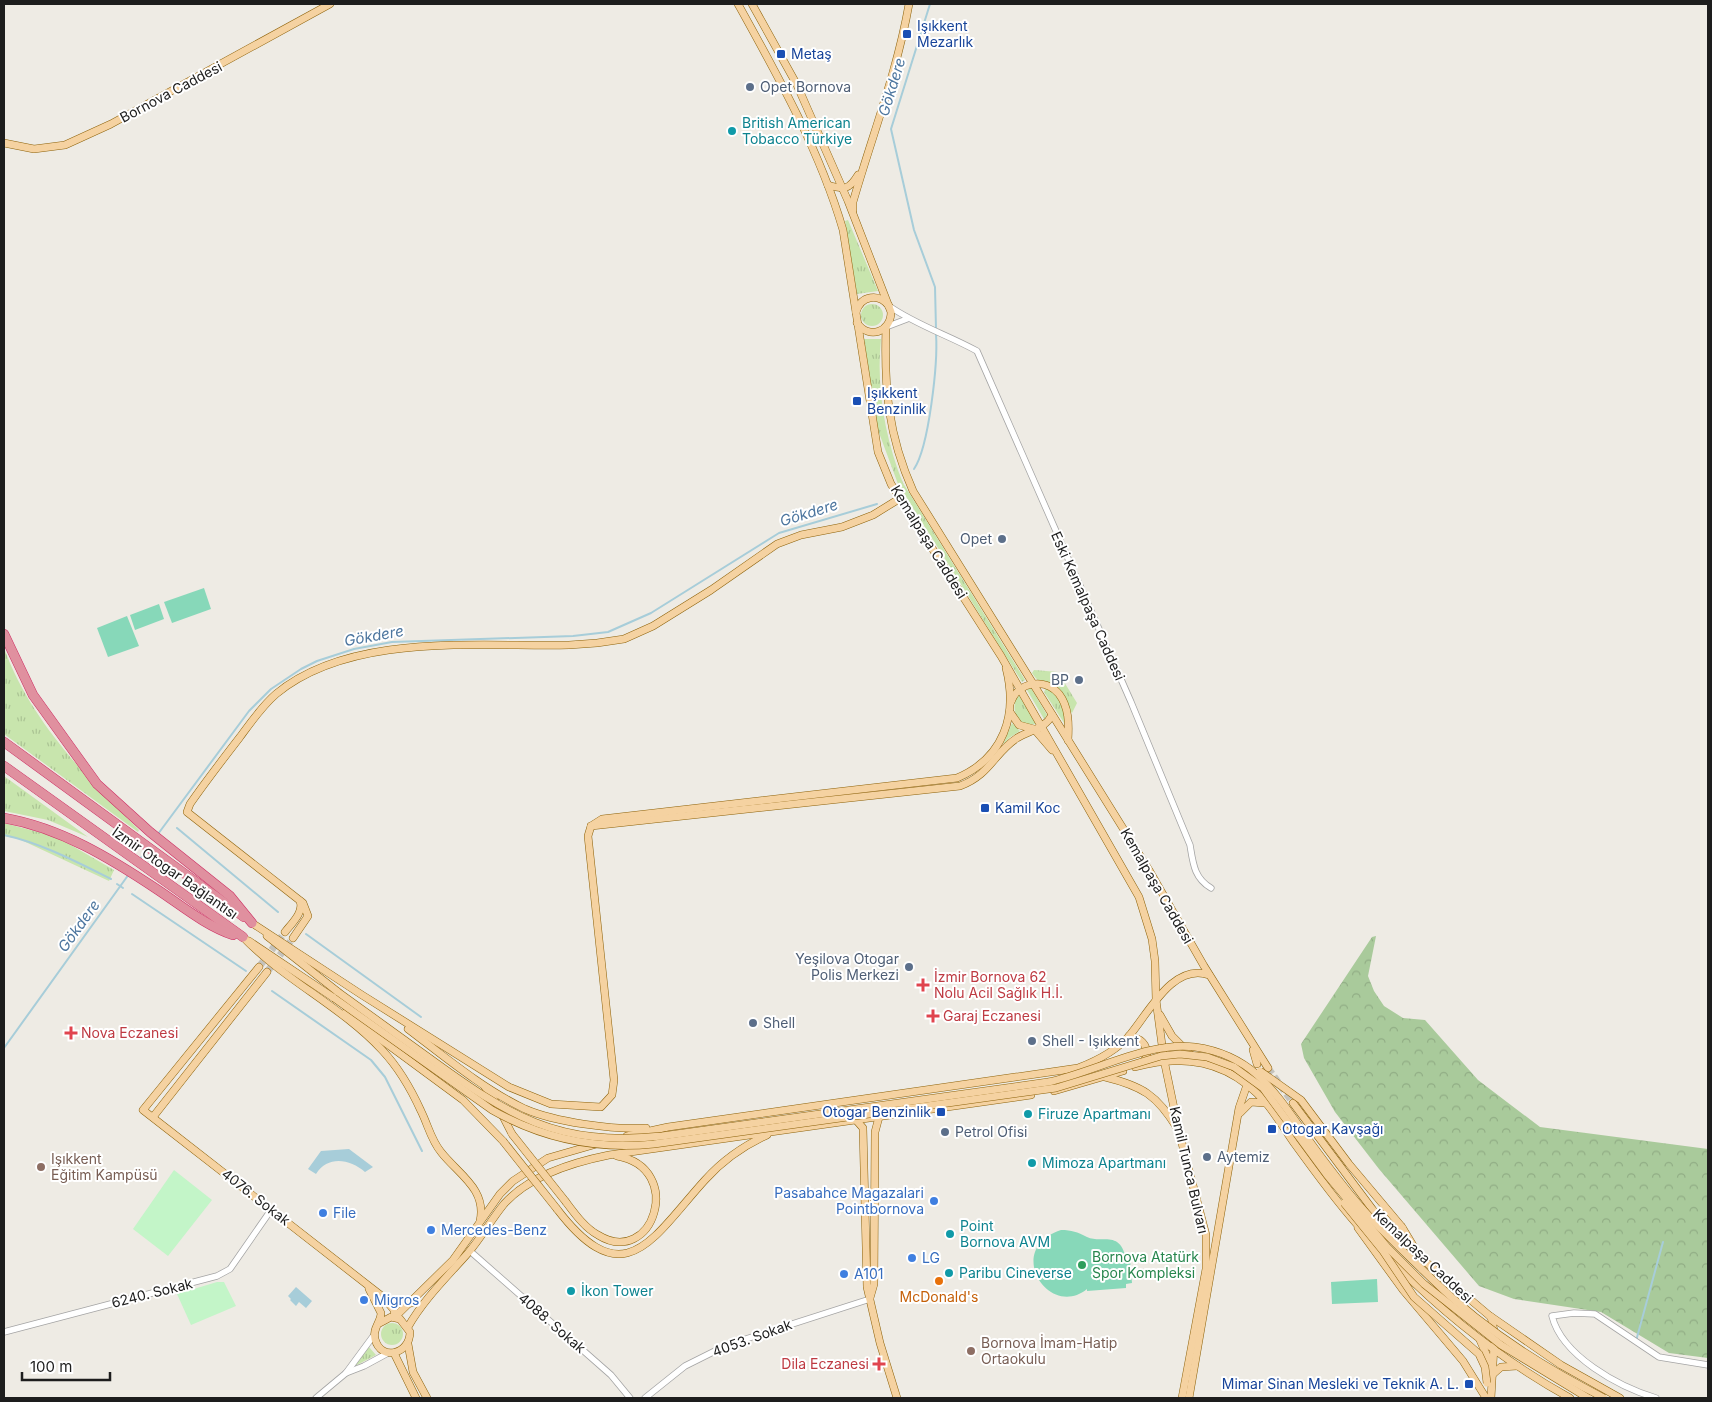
<svg xmlns="http://www.w3.org/2000/svg" width="1712" height="1402" viewBox="0 0 1712 1402" font-family="Inter,sans-serif">
<style>
.grass{fill:url(#grass-tufts)}
.forest{fill:url(#forest-crowns)}
.park{fill:#c3f5c8}
.pitch{fill:#87d8b9}
.water{fill:#a7cdd9}
.lines{fill:none;stroke-linecap:round;stroke-linejoin:round}
.stream{stroke:#a7cdd9;stroke-width:2}
.major-tunnel{stroke:#c4c2bc;stroke-width:7;stroke-dasharray:7 3.5;stroke-linecap:butt}
.minor-casing{stroke:#a4a4a4;stroke-width:7}
.major-casing{stroke:#8d620a;stroke-width:8}
.highway-casing{stroke:#cd3064;stroke-width:10}
.minor{stroke:#fff;stroke-width:5.5}
.major{stroke:#f5d2a1;stroke-width:7}
.highway{stroke:#e0909f;stroke-width:9}
.major-bridge-casing{stroke:#8d620a;stroke-width:8;stroke-linecap:butt}
.major-bridge{stroke:#f5d2a1;stroke-width:7}
.transit-dot{fill:#1a4fb4;stroke:#fff;stroke-width:2}
.service-dot{fill:#5c6f8a;stroke:#fff;stroke-width:2}
.culture-dot{fill:#0f9aa8;stroke:#fff;stroke-width:2}
.health-dot{fill:#e0444e;stroke:#fff;stroke-width:2}
.education-dot{fill:#8d6e63;stroke:#fff;stroke-width:2}
.shop-dot{fill:#3f7fe0;stroke:#fff;stroke-width:2}
.leisure-dot{fill:#2e9e5b;stroke:#fff;stroke-width:2}
.food-dot{fill:#e8710a;stroke:#fff;stroke-width:2}
.labels{text-anchor:middle;stroke-width:4;stroke-linejoin:round;paint-order:stroke}
.transit-label{font-size:14px;fill:#164399;stroke:#fff;text-anchor:start}
.service-label{font-size:14px;fill:#4e5e75;stroke:#fff;text-anchor:start}
.street-label{font-size:14px;fill:#1d1d1d;stroke:#fff}
.culture-label{font-size:14px;fill:#0d838f;stroke:#fff;text-anchor:start}
.health-label{font-size:14px;fill:#be3a42;stroke:#fff;text-anchor:start}
.education-label{font-size:14px;fill:#785e54;stroke:#fff;text-anchor:start}
.shop-label{font-size:14px;fill:#366cbe;stroke:#fff;text-anchor:start}
.leisure-label{font-size:14px;fill:#27864d;stroke:#fff;text-anchor:start}
.food-label{font-size:14px;fill:#c56008;stroke:#fff}
.water-label{font-size:15px;font-style:italic;fill:#4d769f;stroke:#fff}
</style>
<defs>
<pattern id="grass-tufts" width="24" height="20" patternUnits="userSpaceOnUse" patternTransform="scale(1.25)"><rect width="24" height="20" fill="#c8e5ad"/><path d="M3 7l-1-3M5 7V3M7 7l1-3M15 17l-1-3M17 17v-4M19 17l1-3" fill="none" stroke="#abc494"/></pattern>
<pattern id="forest-crowns" width="20" height="18" patternUnits="userSpaceOnUse" patternTransform="scale(1.25)"><rect width="20" height="18" fill="#a9ca9b"/><path d="M2 6a3 3 0 1 1 6 0M12 15a3 3 0 1 1 6 0" fill="none" stroke="#91ad85"/></pattern>
</defs>
<rect width="100%" height="100%" fill="#eeebe4"/>
<g class="grass">
<path d="M848 220 878 291 857 294 845 221Z"/>
<circle cx="872" cy="315" r="11"/>
<path d="M864 339H881C876 387 885 439 903 483L1025 680 1022 682 898 484 878 430Z"/>
<path d="M4 648C30 720 86 777 139 830L138 832 4 734Z"/>
<path d="M1034 670 1058 672 1077 703 1072 713C1067 709 1068 704 1064 700 1054 689 1040 686 1032 673Z"/>
<path d="M1031 688 1047 715 1044 719 1027 690Z"/>
<path d="M1046 688C1061 693 1066 712 1066 726L1044 692Z"/>
<path d="M1018 694 1036 724C1016 727 1010 709 1018 694Z"/>
<path d="M1012 723 1020 731 1009 738 1003 745Z"/>
<path d="M4 776 88 837 48 820 4 811Z"/>
<path d="M4 823 57 837 114 870 109 881 19 839 4 836Z"/>
<circle cx="392" cy="1334" r="11"/>
<path d="M369 1347 376 1355 353 1367Z"/>
</g>
<path class="forest" d="M1376 936 1368 976 1374 991 1384 1006 1403 1018 1425 1020 1478 1080 1540 1127 1708 1149V1358L1669 1353 1601 1312 1514 1299 1479 1286 1379 1169 1335 1112 1304 1058 1301 1044 1372 937Z"/>
<g class="park">
<path d="M174 1170 212 1200 168 1256 133 1229Z"/>
<path d="M217 1282H224L236 1306 191 1325 177 1294Z"/>
</g>
<g class="pitch">
<path d="M204 588 211 609 172 623 164 602Z"/>
<path d="M159 604 164 619 135 630 130 615Z"/>
<path d="M127 616 139 646 108 657 97 628Z"/>
<path d="M1061 1230C1072 1230 1077 1232 1087 1237 1101 1244 1121 1229 1126 1260H1130L1132 1283 1126 1284V1288L1087 1291V1289C1049 1320 1003 1249 1061 1230Z"/>
<path d="M1377 1279 1378 1302 1332 1304 1331 1282Z"/>
</g>
<g class="water">
<path d="M349 1149 373 1167 365 1172C350 1159 328 1155 316 1174L308 1169 321 1151Z"/>
<path d="M296 1287 312 1301 306 1308 299 1302 296 1306 290 1300 291 1299 288 1296Z"/>
</g>
<g class="lines">
<g class="stream">
<path d="M930 4 891 129 914 230 935 287 936 329"/>
<path d="M914 469C929 447 938 363 936 334"/>
<path d="M177 828 278 912"/>
<path d="M158 834 249 711 271 689 301 669 317 661 354 649 392 642 573 636 608 632 651 613 779 533 877 504"/>
<path d="M4 835C41 843 77 862 111 879"/>
<path d="M139 860 147 850"/>
<path d="M117 884 123 888"/>
<path d="M132 894 246 971"/>
<path d="M306 934 421 1017"/>
<path d="M272 991 371 1060 385 1077 422 1151"/>
<path d="M4 1048 129 874"/>
<path d="M1636 1341 1663 1242"/>
</g>
<g class="major-tunnel">
<path d="M259 967 285 932"/>
<path d="M267 972 293 938"/>
<path d="M1268 1068 1293 1103"/>
</g>
<g class="minor-casing">
<g id="minor">
<path d="M889 306C916 325 948 335 977 351L1131 702 1190 845C1193 863 1194 878 1211 888"/>
<path d="M886 327 907 319"/>
<path d="M470 1251 611 1375 630 1398"/>
<path d="M4 1332 217 1276 230 1269 271 1210"/>
<path d="M346 1373 364 1366 388 1353"/>
<path d="M316 1398 346 1373 374 1335"/>
<path d="M645 1398 685 1366 727 1345 870 1299"/>
<path d="M1656 1398C1619 1387 1562 1356 1552 1316L1574 1313 1595 1314 1659 1357 1708 1365"/>
</g>
</g>
<g class="major-casing">
<g id="major">
<path d="M738 4C778 76 820 151 843 230L878 452 891 484 1001 656 1139 897 1152 939 1155 961 1156 1000 1164 1060 1179 1132 1206 1235V1269L1182 1398"/>
<path d="M752 4 797 85 848 201 891 312C891 332 869 340 857 323"/>
<path d="M4 143 34 149 65 145 111 124 330 4"/>
<path d="M828 185C844 190 849 190 858 175"/>
<path d="M853 210V202C872 136 897 72 909 4"/>
<path d="M856 312C861 295 879 293 889 306"/>
<path d="M886 327C884 388 888 435 913 491L1149 870 1204 966 1268 1068"/>
<path d="M1011 702C1018 682 1045 677 1059 694 1069 707 1069 724 1068 740"/>
<path d="M1010 712 1019 725 1034 729 1052 750"/>
<path d="M591 826 960 786C990 775 994 753 1017 738 1030 730 1045 729 1052 715"/>
<path d="M252 923 362 995 509 1087 551 1104 601 1107 612 1095 614 1080 588 836 591 826 602 819 957 778C1004 758 1018 715 1006 668"/>
<path d="M285 932C292 923 304 912 300 901"/>
<path d="M267 936 338 992"/>
<path d="M243 937C284 980 341 1006 382 1050 399 1068 411 1089 421 1111 428 1125 431 1140 441 1152 458 1174 487 1189 480 1221"/>
<path d="M293 938 308 916 303 903 187 812 190 804C206 781 223 759 240 737 251 722 262 706 276 694 351 632 478 647 569 645L597 643 624 639 653 626 711 590 777 544 801 535 842 527 873 515 899 499"/>
<path d="M249 941 334 998"/>
<path d="M259 967 143 1110 383 1297 394 1310 395 1317"/>
<path d="M345 1013 463 1100 503 1141"/>
<path d="M1160 1015 1172 1036 1193 1057"/>
<path d="M408 1029C445 1057 483 1089 525 1109 555 1122 613 1130 646 1128"/>
<path d="M1129 1036C1141 1039 1147 1043 1147 1056L1142 1064"/>
<path d="M1253 1050 1257 1064"/>
<path d="M1135 1067C1185 1053 1231 1062 1266 1103 1276 1115 1285 1130 1294 1143 1316 1173 1337 1203 1362 1230"/>
<path d="M1105 1077C1142 1086 1157 1095 1177 1128"/>
<path d="M485 1087 495 1101 512 1134"/>
<path d="M1054 1091 1123 1071"/>
<path d="M1293 1103 1373 1210 1421 1258 1491 1317 1495 1335"/>
<path d="M1240 1113 1251 1102 1264 1103"/>
<path d="M153 1117 267 972"/>
<path d="M856 1120 863 1128 867 1287 880 1343 897 1398"/>
<path d="M627 1136 668 1127 1078 1068C1096 1061 1116 1051 1129 1036 1148 1014 1173 962 1209 975"/>
<path d="M566 1202C575 1214 585 1228 598 1235 653 1269 686 1168 617 1156"/>
<path d="M557 1209C625 1298 653 1237 705 1180 722 1161 743 1146 767 1135"/>
<path d="M1402 1227 1414 1247"/>
<path d="M1358 1228 1403 1290 1463 1361 1486 1398"/>
<path d="M1392 1261C1444 1314 1505 1362 1570 1398"/>
<path d="M369 1289 381 1313C381 1322 372 1329 375 1339 381 1362 410 1354 410 1332L400 1319 391 1317 378 1324"/>
<path d="M870 1298 874 1284 875 1132 879 1117"/>
<path d="M389 1300 400 1304 412 1303"/>
<path d="M1490 1316 1561 1365 1620 1398"/>
<path d="M395 1317 453 1260 500 1194 513 1181 548 1158 614 1139"/>
<path d="M408 1327C424 1299 447 1277 468 1253 481 1238 491 1220 504 1204 529 1176 574 1162 609 1155L1031 1095"/>
<path d="M1480 1340 1487 1356 1489 1373"/>
<path d="M408 1344 413 1372 427 1398"/>
<path d="M394 1353 416 1398"/>
<path d="M1493 1374 1501 1367 1517 1366"/>
<path d="M1189 1398 1239 1108 1248 1082"/>
<path d="M1491 1398 1494 1346"/>
</g>
</g>
<g class="highway-casing">
<g id="highway">
<path d="M4 634 33 695 97 784 150 832 230 896 252 923"/>
<path d="M4 742 244 917"/>
<path d="M4 766 243 937"/>
<path d="M4 818C61 828 110 858 158 890 182 906 206 926 233 935"/>
</g>
</g>
<use href="#minor" class="minor"/>
<use href="#major" class="major"/>
<use href="#highway" class="highway"/>
<g class="major-bridge-casing">
<g id="major-bridge">
<path d="M338 992C368 1014 398 1035 428 1057 509 1116 557 1147 662 1136L1048 1082C1095 1072 1148 1041 1195 1047 1253 1055 1275 1092 1306 1136 1319 1155 1334 1174 1349 1193 1374 1224 1404 1252 1433 1280 1482 1328 1543 1367 1604 1398"/>
<path d="M334 998 492 1110C543 1139 596 1150 654 1144L1056 1088 1161 1056 1180 1054 1207 1057 1234 1067 1263 1088 1327 1175 1387 1247 1424 1284 1501 1345 1588 1398"/>
<path d="M1260 1071 1301 1100 1349 1164 1402 1227"/>
<path d="M512 1134 566 1202"/>
<path d="M503 1141 557 1209"/>
<path d="M1344 1203 1383 1251 1414 1297 1479 1354 1485 1367 1487 1383"/>
</g>
</g>
<use href="#major-bridge" class="major-bridge"/>
</g>
<g class="transit-dot">
<rect x="902" y="29" width="10" height="10" rx="2.5"/>
<rect x="776" y="49" width="10" height="10" rx="2.5"/>
<rect x="852" y="396" width="10" height="10" rx="2.5"/>
<rect x="980" y="803" width="10" height="10" rx="2.5"/>
<rect x="936" y="1107" width="10" height="10" rx="2.5"/>
<rect x="1267" y="1124" width="10" height="10" rx="2.5"/>
<rect x="1464" y="1379" width="10" height="10" rx="2.5"/>
</g>
<g class="service-dot">
<circle cx="750" cy="87" r="5"/>
<circle cx="1002" cy="539" r="5"/>
<circle cx="1079" cy="680" r="5"/>
<circle cx="909" cy="967" r="5"/>
<circle cx="753" cy="1023" r="5"/>
<circle cx="1032" cy="1041" r="5"/>
<circle cx="945" cy="1132" r="5"/>
<circle cx="1207" cy="1157" r="5"/>
</g>
<g class="culture-dot">
<circle cx="732" cy="131" r="5"/>
<circle cx="1028" cy="1114" r="5"/>
<circle cx="1032" cy="1163" r="5"/>
<circle cx="950" cy="1234" r="5"/>
<circle cx="949" cy="1273" r="5"/>
<circle cx="571" cy="1291" r="5"/>
</g>
<g class="health-dot">
<path d="M920.5 977.5h5v5h5v5h-5v5h-5v-5h-5v-5h5z"/>
<path d="M930.5 1008.5h5v5h5v5h-5v5h-5v-5h-5v-5h5z"/>
<path d="M68.5 1025.5h5v5h5v5h-5v5h-5v-5h-5v-5h5z"/>
<path d="M876.5 1356.5h5v5h5v5h-5v5h-5v-5h-5v-5h5z"/>
</g>
<g class="education-dot">
<circle cx="41" cy="1167" r="5"/>
<circle cx="971" cy="1351" r="5"/>
</g>
<g class="shop-dot">
<circle cx="934" cy="1201" r="5"/>
<circle cx="323" cy="1213" r="5"/>
<circle cx="431" cy="1230" r="5"/>
<circle cx="912" cy="1258" r="5"/>
<circle cx="844" cy="1274" r="5"/>
<circle cx="364" cy="1300" r="5"/>
</g>
<circle class="leisure-dot" cx="1082" cy="1265" r="5"/>
<circle class="food-dot" cx="939" cy="1281" r="5"/>
<g class="labels">
<g class="transit-label">
<text x="917" y="31">Işıkkent<tspan x="917" dy="16">Mezarlık</tspan></text>
<text x="791" y="59">Metaş</text>
<text x="867" y="398">Işıkkent<tspan x="867" dy="16">Benzinlik</tspan></text>
<text x="995" y="813">Kamil Koc</text>
<text x="931" y="1117" text-anchor="end">Otogar Benzinlik</text>
<text x="1282" y="1134">Otogar Kavşağı</text>
<text x="1459" y="1389" text-anchor="end">Mimar Sinan Mesleki ve Teknik A. L.</text>
</g>
<g class="service-label">
<text x="760" y="92">Opet Bornova</text>
<text x="992" y="544" text-anchor="end">Opet</text>
<text x="1069" y="685" text-anchor="end">BP</text>
<text x="899" y="964" text-anchor="end">Yeşilova Otogar<tspan x="899" dy="16">Polis Merkezi</tspan></text>
<text x="763" y="1028">Shell</text>
<text x="1042" y="1046">Shell - Işıkkent</text>
<text x="955" y="1137">Petrol Ofisi</text>
<text x="1217" y="1162">Aytemiz</text>
</g>
<g class="street-label">
<text transform="translate(171 92) rotate(-28)" y="5">Bornova Caddesi</text>
<text transform="translate(929 542) rotate(58)" y="5">Kemalpaşa Caddesi</text>
<text transform="translate(1088 606) rotate(66)" y="5">Eski Kemalpaşa Caddesi</text>
<text transform="translate(175 873) rotate(35)" y="5">İzmir Otogar Bağlantısı</text>
<text transform="translate(1157 886) rotate(60)" y="5">Kemalpaşa Caddesi</text>
<text transform="translate(1189 1170) rotate(77)" y="5">Kamil Tunca Bulvarı</text>
<text transform="translate(256 1197) rotate(38)" y="5">4076. Sokak</text>
<text transform="translate(1423 1256) rotate(43)" y="5">Kemalpaşa Caddesi</text>
<text transform="translate(152 1293) rotate(-14)" y="5">6240. Sokak</text>
<text transform="translate(552 1323) rotate(41)" y="5">4088. Sokak</text>
<text transform="translate(752 1338) rotate(-20)" y="5">4053. Sokak</text>
</g>
<g class="culture-label">
<text x="742" y="128">British American<tspan x="742" dy="16">Tobacco Türkiye</tspan></text>
<text x="1038" y="1119">Firuze Apartmanı</text>
<text x="1042" y="1168">Mimoza Apartmanı</text>
<text x="960" y="1231">Point<tspan x="960" dy="16">Bornova AVM</tspan></text>
<text x="959" y="1278">Paribu Cineverse</text>
<text x="581" y="1296">İkon Tower</text>
</g>
<g class="health-label">
<text x="934" y="982">İzmir Bornova 62<tspan x="934" dy="16">Nolu Acil Sağlık H.İ.</tspan></text>
<text x="943" y="1021">Garaj Eczanesi</text>
<text x="81" y="1038">Nova Eczanesi</text>
<text x="869" y="1369" text-anchor="end">Dila Eczanesi</text>
</g>
<g class="education-label">
<text x="51" y="1164">Işıkkent<tspan x="51" dy="16">Eğitim Kampüsü</tspan></text>
<text x="981" y="1348">Bornova İmam-Hatip<tspan x="981" dy="16">Ortaokulu</tspan></text>
</g>
<g class="shop-label">
<text x="924" y="1198" text-anchor="end">Pasabahce Magazalari<tspan x="924" dy="16">Pointbornova</tspan></text>
<text x="333" y="1218">File</text>
<text x="441" y="1235">Mercedes-Benz</text>
<text x="922" y="1263">LG</text>
<text x="854" y="1279">A101</text>
<text x="374" y="1305">Migros</text>
</g>
<g class="leisure-label">
<text x="1092" y="1262">Bornova Atatürk<tspan x="1092" dy="16">Spor Kompleksi</tspan></text>
</g>
<g class="food-label">
<text x="939" y="1302">McDonald's</text>
</g>
<g class="water-label">
<text transform="translate(892 87) rotate(-73)" y="5">Gökdere</text>
<text transform="translate(809 513) rotate(-17)" y="5">Gökdere</text>
<text transform="translate(374 636) rotate(-10)" y="5">Gökdere</text>
<text transform="translate(79 926) rotate(-54)" y="5">Gökdere</text>
</g>
</g>
<rect width="1712" height="1402" fill="none" stroke="#1d1d1d" stroke-width="10"/>
<path d="M22 1372v8h88v-8" fill="none" stroke="#1d1d1d" stroke-width="2.5"/>
<text x="30" y="1372" font-size="15" fill="#1d1d1d" stroke="#ffffff" stroke-width="4" paint-order="stroke">100 m</text>
</svg>
